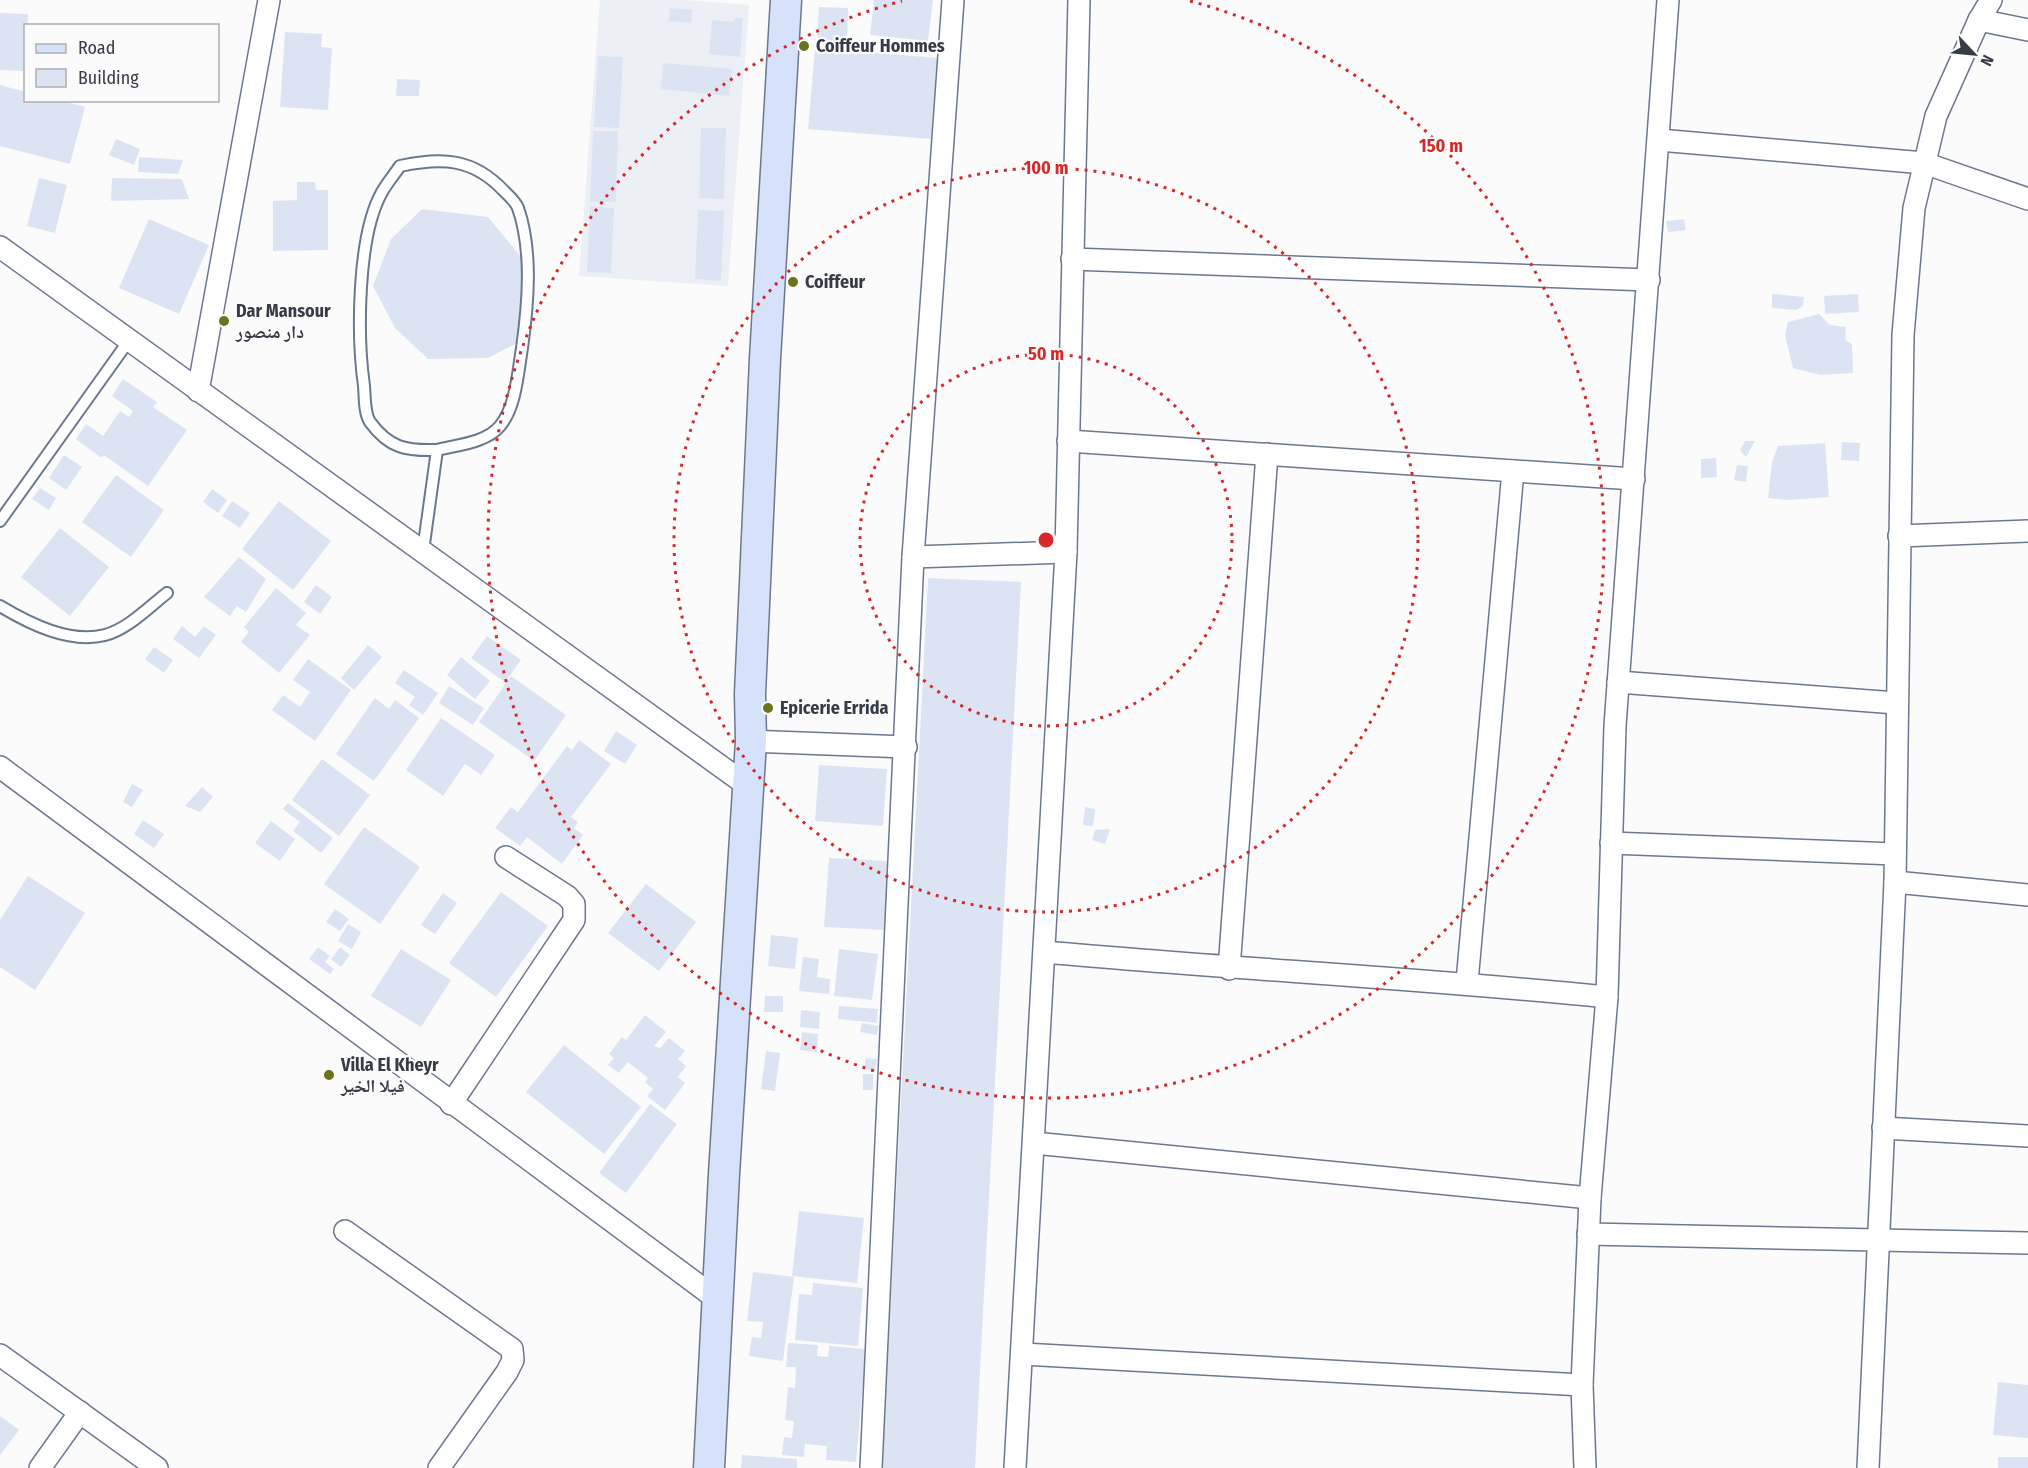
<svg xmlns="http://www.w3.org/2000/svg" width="2028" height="1468" viewBox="0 0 2028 1468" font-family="'Fira Sans Condensed','Noto Naskh Arabic',sans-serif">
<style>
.built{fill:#eceff6}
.building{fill:#dce4f4}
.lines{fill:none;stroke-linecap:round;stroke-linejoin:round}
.lane-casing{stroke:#6c788f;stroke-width:14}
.street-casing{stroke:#6c788f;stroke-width:24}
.secondary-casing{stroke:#6c788f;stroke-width:33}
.lane{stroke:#fff;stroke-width:10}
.street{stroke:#fff;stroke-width:21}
.secondary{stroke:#d6e1fa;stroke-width:30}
.ring{fill:none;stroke:#d62828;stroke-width:3;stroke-dasharray:3 6}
.poi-dot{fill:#6b731d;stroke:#fbfbfb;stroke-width:2}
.labels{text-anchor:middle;stroke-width:4.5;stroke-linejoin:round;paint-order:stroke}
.poi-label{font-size:18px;font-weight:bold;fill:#363b46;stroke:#fbfbfb;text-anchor:start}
.centre{fill:#d62828;stroke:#fbfbfb;stroke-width:3}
.ring-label{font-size:18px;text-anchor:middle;font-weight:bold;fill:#d62828;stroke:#fbfbfb;stroke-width:4.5;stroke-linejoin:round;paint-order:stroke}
</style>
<rect width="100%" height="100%" fill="#fbfbfb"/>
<path class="built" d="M600 0H687L749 5 728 286 579 276Z"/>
<g class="building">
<path d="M874 0H933L928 41 870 35Z"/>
<path d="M819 7 848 8 847 44 817 42Z"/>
<path d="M670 8 692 10 691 23 669 21Z"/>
<path d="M0 13 28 14 25 71 0 70Z"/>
<path d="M736 18H743L740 57 709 54 712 20 733 22Z"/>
<path d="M285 32 322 34 321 47 332 48 328 110 280 107Z"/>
<path d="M815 48 938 58 931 139 808 129Z"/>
<path d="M598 56 623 57 619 128 594 127Z"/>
<path d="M663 63 732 69 729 96 661 89Z"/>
<path d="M397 79 420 80 419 96H396Z"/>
<path d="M0 85 26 92V100H59L85 107 70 164 0 146Z"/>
<path d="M701 128H726L724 199 699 198Z"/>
<path d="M593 131H618L616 202H590Z"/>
<path d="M116 139 140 149 134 165 109 155Z"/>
<path d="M139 157 183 160 178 174 138 172Z"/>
<path d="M39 178 67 185 55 233 27 226Z"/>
<path d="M112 178 182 179 189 199 111 201Z"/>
<path d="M297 182H315L316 190H328V250L273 251V201L297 200Z"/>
<path d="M590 206 614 208 611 273 587 272Z"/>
<path d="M422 209 488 217 526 263 517 343 488 358 428 359 395 328 373 286 391 239Z"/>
<path d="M698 210 724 211 721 281 695 279Z"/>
<path d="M149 219 209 245 179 314 119 288Z"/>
<path d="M1684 219 1686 230 1668 232 1666 221Z"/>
<path d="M1772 294 1804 297 1803 306 1796 310 1772 308Z"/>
<path d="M1858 294 1859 312 1825 314 1824 296Z"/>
<path d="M1819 314 1830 325 1846 327 1845 340 1852 344 1853 373 1820 375 1793 368 1785 335 1788 322Z"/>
<path d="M123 379 157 402 153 407 187 430 148 486 105 456 100 457 76 439 86 424 103 436 120 411 129 417 133 411 112 396Z"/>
<path d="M1745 441H1755L1746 457 1740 450Z"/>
<path d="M1842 442 1860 443 1859 461 1841 460Z"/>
<path d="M1825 443 1829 497 1788 500 1768 498 1772 462 1778 446Z"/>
<path d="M64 455 82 467 66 490 49 478Z"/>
<path d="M1716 458 1717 477 1701 478V459Z"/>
<path d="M1737 465 1748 466 1746 482 1734 480Z"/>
<path d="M116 475 164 510 131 557 82 522Z"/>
<path d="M40 488 56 498 49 510 32 499Z"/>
<path d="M212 489 227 500 218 513 203 502Z"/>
<path d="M232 501 250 513 240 528 222 516Z"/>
<path d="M279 501 331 541 293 590 242 549Z"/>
<path d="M60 528 109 567 70 616 21 577Z"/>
<path d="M239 557 266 579 246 612 237 606 230 616 204 597Z"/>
<path d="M928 578 1021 582 975 1468H882Z"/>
<path d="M316 585 332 597 320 614 304 602Z"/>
<path d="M276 588 306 613 296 625 310 635 279 673 241 642 249 632 244 627Z"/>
<path d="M182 626 195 637 204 626 216 635 199 658 173 639Z"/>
<path d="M487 636 521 660 505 682 471 658Z"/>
<path d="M368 645 382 657 354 690 341 678Z"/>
<path d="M154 647 173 660 164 673 145 659Z"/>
<path d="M461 657 490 681 475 699 447 675Z"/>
<path d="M308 659 351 690 315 741 272 710 283 695 300 707 310 692 293 680Z"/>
<path d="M404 670 438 693 423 715 409 705 415 697 395 683Z"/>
<path d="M511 676 566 715 534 761 479 722Z"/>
<path d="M449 686 484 708 473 725 439 703Z"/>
<path d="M375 698 389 709 395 700 419 718 374 781 336 754Z"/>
<path d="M441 718 495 755 481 775 465 764 443 796 406 770Z"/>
<path d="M616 731 637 745 625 764 604 751Z"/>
<path d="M579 740 611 764 571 817 578 822 574 828 583 835 562 864 527 837 520 846 495 828 511 807 518 812 567 746 572 750Z"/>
<path d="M322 759 370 795 339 836 292 800Z"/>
<path d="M819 765 887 769 883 826 815 821Z"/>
<path d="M132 784 143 790 132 807 123 802Z"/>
<path d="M202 787 213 797 200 812 185 806Z"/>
<path d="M288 803 333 838 321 853 293 831 300 822 283 809Z"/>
<path d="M1085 807 1095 809 1093 826 1083 825Z"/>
<path d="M143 820 164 834 154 848 134 834Z"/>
<path d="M271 821 295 839 280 861 255 843Z"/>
<path d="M364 827 420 867 380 924 324 884Z"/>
<path d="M1110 829 1105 844 1092 840 1095 830Z"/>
<path d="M829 858 888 861 884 930 824 927Z"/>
<path d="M28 876 85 913 35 990 0 967V920Z"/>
<path d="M646 884 696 922 659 971 608 933Z"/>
<path d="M501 892 548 926 496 997 449 963Z"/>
<path d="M443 893 457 903 435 934 421 925Z"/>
<path d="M335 909 349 919 340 931 326 922Z"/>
<path d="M348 924 361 932 352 949 338 941Z"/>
<path d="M771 935 798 938 795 969 768 966Z"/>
<path d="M318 947 330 956 325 962 334 969 330 974 309 959Z"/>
<path d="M340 947 350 955 341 967 331 959Z"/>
<path d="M401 949 451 980 421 1027 371 996Z"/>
<path d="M839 949 878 954 872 1000 834 996Z"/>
<path d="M803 957 819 959 817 977 830 979 829 994 799 991Z"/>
<path d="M765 996H783V1012H764Z"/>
<path d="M839 1006 878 1009 877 1023 838 1019Z"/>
<path d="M801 1010 820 1012 819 1029 800 1027Z"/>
<path d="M645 1015 666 1032 654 1046 660 1048 669 1038 685 1051 678 1059 686 1066 678 1077 685 1083 665 1110 647 1096 653 1089 645 1082 648 1078 628 1062 619 1073 608 1065 614 1058 609 1054 622 1037 626 1040Z"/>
<path d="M862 1023 879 1026 877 1035 860 1032Z"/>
<path d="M802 1032 818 1034 817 1052 800 1050Z"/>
<path d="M564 1045 641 1107 604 1154 526 1092Z"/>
<path d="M766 1051 780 1053 775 1091 761 1089Z"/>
<path d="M866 1058 877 1059 875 1071 864 1069Z"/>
<rect x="863" y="1074" width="10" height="16"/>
<path d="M650 1104 677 1124 626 1193 599 1173Z"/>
<path d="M799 1211 864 1218 857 1283 792 1276Z"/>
<path d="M753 1272 794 1277 783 1361 749 1356 752 1337 761 1338 763 1322 747 1321Z"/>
<path d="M813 1283 863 1288 858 1346 795 1340 799 1294 812 1295Z"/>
<path d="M788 1343 818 1345 817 1356 828 1357 829 1346 866 1349 856 1462 826 1460 827 1446 805 1444 804 1457 782 1455 784 1437 792 1438 794 1421 785 1420 788 1387 795 1388 796 1367H786Z"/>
<path d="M1998 1382 2028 1385V1438L1993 1435Z"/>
<path d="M0 1416 19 1430 0 1455Z"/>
<path d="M742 1455 797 1459V1468H741Z"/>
<rect x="1998" y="1457" width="30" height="11"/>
</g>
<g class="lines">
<g class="lane-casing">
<g id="lane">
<path d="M0 521 130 339"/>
<path d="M423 551 437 450C406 451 389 448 370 422 364 413 365 396 364 386 357 336 357 236 382 192 387 183 394 175 400 166 442 157 473 158 504 191 509 196 516 202 518 208 533 251 528 305 522 348 518 372 516 407 500 426 486 443 456 445 437 450"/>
<path d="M0 606C30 624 70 644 105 635 128 629 149 607 167 593"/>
</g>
</g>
<g class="street-casing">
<g id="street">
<path d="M1979 20 2028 30"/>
<path d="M1659 140 1924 163 2028 199"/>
<path d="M0 247 748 786"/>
<path d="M1072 259 1649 280"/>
<path d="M198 391 269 0"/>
<path d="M1068 441 1634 479"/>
<path d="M1899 536 2028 531"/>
<path d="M913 557 1066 552"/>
<path d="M1618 682 1896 703"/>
<path d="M751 741 906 747"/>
<path d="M0 767 717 1299"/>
<path d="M1611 843 1895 854"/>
<path d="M1895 882 2028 895"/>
<path d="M1045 952C1232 969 1420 978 1607 997"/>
<path d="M1229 969 1267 454"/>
<path d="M1467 982 1513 471"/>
<path d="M451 1104 574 920V904L567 896 506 857"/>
<path d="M1883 1128 2028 1136"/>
<path d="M1034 1143 1590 1198"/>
<path d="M345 1231 512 1349 513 1360 507 1372 439 1468"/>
<path d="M1588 1234 2028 1243"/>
<path d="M1023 1354 1582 1385"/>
<path d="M0 1355 157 1468"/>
<path d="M40 1468 80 1412"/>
<path d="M871 1468 913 557 953 0"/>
<path d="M1015 1468 1066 552 1079 0"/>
<path d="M1585 1468 1582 1385 1590 1198 1607 997 1615 726 1668 0"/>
<path d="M1868 1468 1895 882 1903 335 1914 208 1936 116 1979 20 1991 0"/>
</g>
</g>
<g class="secondary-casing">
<path id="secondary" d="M709 1468 724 1174 751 741 750 694 765 359 786 0"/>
</g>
<use href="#lane" class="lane"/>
<use href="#street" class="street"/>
<use href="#secondary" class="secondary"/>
</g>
<g class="ring">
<circle cx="1046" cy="540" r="186"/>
<circle cx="1046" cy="540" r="372"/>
<path d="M1190 1A558 558 0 1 1 902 1"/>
</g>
<g class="poi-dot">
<circle cx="804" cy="46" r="6"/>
<circle cx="793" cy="282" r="6"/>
<circle cx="224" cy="321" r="6"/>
<circle cx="768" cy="708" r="6"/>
<circle cx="329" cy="1075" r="6"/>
</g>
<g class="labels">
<g class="poi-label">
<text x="816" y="52">Coiffeur Hommes</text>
<text x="805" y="288">Coiffeur</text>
<text x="236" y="317">Dar Mansour<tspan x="236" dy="21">دار منصور</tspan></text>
<text x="780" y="714">Epicerie Errida</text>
<text x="341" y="1071">Villa El Kheyr<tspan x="341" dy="21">فيلا الخير</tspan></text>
</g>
</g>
<circle cx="1046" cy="540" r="9" class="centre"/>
<g class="ring-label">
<text x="1441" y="152">150 m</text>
<text x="1046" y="174">100 m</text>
<text x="1046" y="360">50 m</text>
</g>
<rect x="24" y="24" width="195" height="78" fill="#fbfbfb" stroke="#acaeb3" stroke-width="1.5"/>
<rect x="36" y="44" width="30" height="9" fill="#d6e1fa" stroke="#acaeb3" stroke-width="1.5"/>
<text x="78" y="54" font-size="18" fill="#363b46">Road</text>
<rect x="36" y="69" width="30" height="18" fill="#dce4f4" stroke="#acaeb3" stroke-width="1.5"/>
<text x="78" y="84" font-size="18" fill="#363b46">Building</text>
<g transform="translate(1974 54) rotate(116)" stroke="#fbfbfb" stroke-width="4.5" paint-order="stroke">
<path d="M0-4.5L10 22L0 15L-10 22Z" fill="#363b46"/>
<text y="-9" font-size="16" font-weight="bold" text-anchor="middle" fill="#363b46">N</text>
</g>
</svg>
